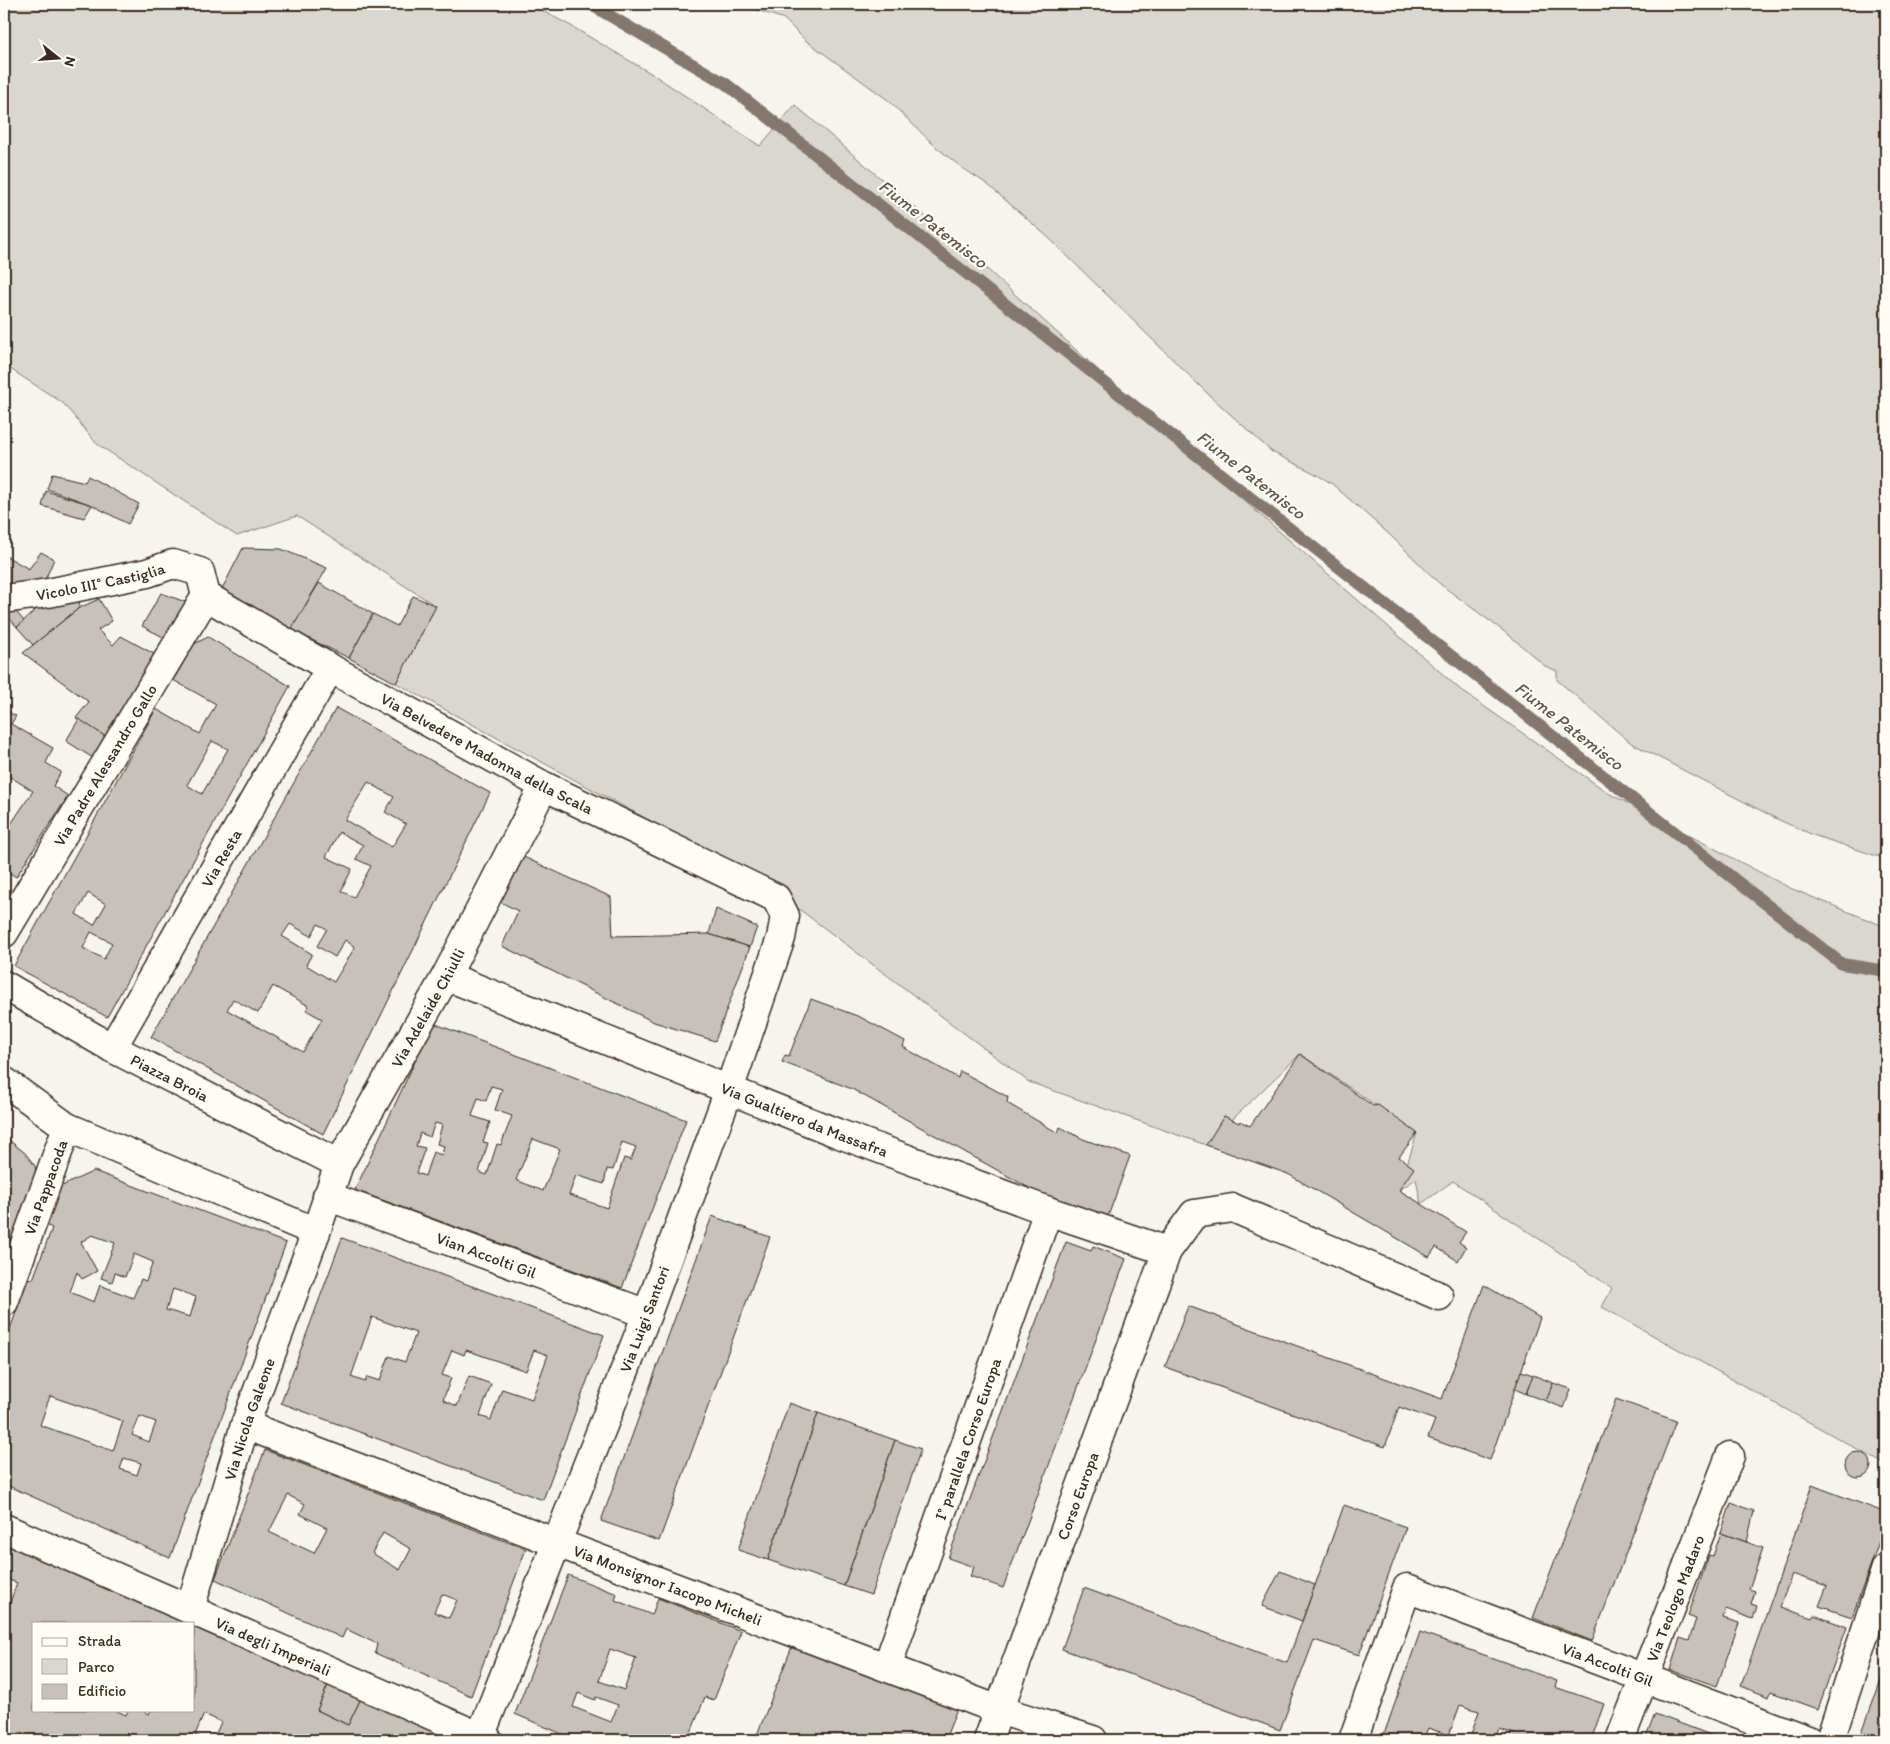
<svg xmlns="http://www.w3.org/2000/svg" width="1890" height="1744" viewBox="0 0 1890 1744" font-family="Itim,sans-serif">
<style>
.green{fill:#dad6d0;stroke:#8a8077}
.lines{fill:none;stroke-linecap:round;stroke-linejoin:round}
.stream{stroke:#84786e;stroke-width:12}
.building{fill:#c7c1bb;stroke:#3b2a1e;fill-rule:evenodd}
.minor-casing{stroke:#3b2a1e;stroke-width:31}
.minor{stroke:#fdfcf7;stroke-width:28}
.labels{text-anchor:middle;stroke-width:4.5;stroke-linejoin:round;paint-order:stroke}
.street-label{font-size:16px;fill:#3b2a1e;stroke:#fdfcf7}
.water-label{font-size:18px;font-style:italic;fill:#65584d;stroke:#fdfcf7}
</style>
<rect width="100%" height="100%" fill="#f5f4ee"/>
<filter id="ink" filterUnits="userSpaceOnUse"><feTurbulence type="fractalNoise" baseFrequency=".02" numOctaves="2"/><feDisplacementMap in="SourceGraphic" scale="10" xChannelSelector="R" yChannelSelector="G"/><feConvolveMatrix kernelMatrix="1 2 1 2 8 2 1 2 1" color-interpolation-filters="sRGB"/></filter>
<g filter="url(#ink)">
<g class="green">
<path d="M4 4H530L571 26 657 77 760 146 795 105 988 270 1193 456 1462 691 1610 794 1790 888 1886 927V1465L1602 1307 1612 1288 1453 1181 1421 1204 1416 1179 1399 1190 1417 1133 1300 1054 1206 1145 1029 1082 763 882 396 683 436 606 297 516 237 536 97 444 63 403 4 365Z"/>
<path d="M739 4H1886V249L1877 260 1886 266V859L1813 835 1779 820 1631 743 1557 680V671L1545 666 1510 636 1440 584 1391 536 1331 483 1314 473 1272 452 1208 394 1050 239 987 184 961 167 936 147 888 100 805 40 784 19Z"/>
</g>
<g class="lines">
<path class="stream" d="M590 4 726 84 1842 964 1886 971"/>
</g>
<g class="building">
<path d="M52 474 85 482 88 476 139 504 128 524 92 505 47 489Z"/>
<path d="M46 491 89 504 92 505 84 518 42 506Z"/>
<path d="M243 548 281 549 327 568 291 630 222 589Z"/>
<path d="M41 552 54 559 42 587 4 594V555L29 569Z"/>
<path d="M319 583 373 614 349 658 291 630Z"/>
<path d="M161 593 188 603 167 639 142 626Z"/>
<path d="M80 596 79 608 33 645 17 627 48 598Z"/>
<path d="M413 596 436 606 396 683 349 658 373 614 397 626Z"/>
<path d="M99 599 112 621 98 630 113 645 121 636 156 655 106 737 76 718 89 702 23 653 79 608Z"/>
<path d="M11 606 24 621 17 627 4 612Z"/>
<path d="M208 637 290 686 107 1017 14 966 156 709 200 734 216 704 173 680 194 644ZM212 741 228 749 202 794 187 785ZM88 893 106 904 94 925 76 914ZM91 932 112 943 104 959 83 948Z"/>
<path d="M336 708 490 793 323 1134 151 1037ZM368 782 394 797 385 812 406 824 392 847 345 820ZM339 832 363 845 356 859 371 866 354 897 341 891 352 869 326 857ZM290 924 311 936 318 924 327 929 317 946 335 957 345 940 355 947 334 982 306 965 312 954 282 936ZM273 986 309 1006 306 1010 322 1019 303 1052 227 1010 233 999 258 1013Z"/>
<path d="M4 710 16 716 11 724 53 748 46 763 61 772 53 786 68 796 16 877 4 869V828L7 830 33 791 4 773Z"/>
<path d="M79 719 106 737 93 758 66 741Z"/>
<path d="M517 854 611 897 613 936 709 934 750 947 715 1041 654 1022 502 946 518 911 495 899Z"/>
<path d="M716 909 757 927 750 947 709 934Z"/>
<path d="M811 999 860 1017 905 1041 903 1047 958 1078 960 1071 1008 1097 1007 1103 1058 1133 1060 1127 1083 1139 1130 1156 1107 1219 1040 1194 852 1089 782 1062 785 1055 789 1056Z"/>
<path d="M433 1023 686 1120 622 1288 355 1190ZM491 1086 502 1089 495 1110 512 1116 501 1145 497 1144 487 1175 479 1172 488 1143 483 1142 490 1122 472 1116 478 1098 486 1101ZM435 1123 442 1125 437 1144 444 1146 442 1155 433 1152 425 1176 416 1173 425 1148 416 1146 420 1133 430 1137ZM533 1139 560 1149 543 1191 516 1180ZM622 1142 636 1147 631 1160 624 1158 607 1208 569 1195 576 1175 604 1184 607 1169 613 1170Z"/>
<path d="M1300 1054 1373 1106 1378 1105 1417 1133 1399 1157 1414 1168 1399 1190 1466 1232 1459 1242 1466 1247 1458 1261 1436 1247 1429 1257 1288 1174 1206 1145 1224 1116 1239 1123 1240 1121 1250 1126Z"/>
<path d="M4 1136 25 1153 35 1166 36 1173 4 1268Z"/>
<path d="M94 1171 286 1243 170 1558 4 1484V1346L28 1278 33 1279 52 1228 46 1225 60 1187ZM92 1235 115 1243 101 1278 112 1282 115 1273 125 1277 134 1254 153 1262 146 1281 141 1279 133 1298 100 1285 94 1302 70 1292 77 1272 82 1279 97 1271 81 1242ZM173 1289 196 1297 190 1317 166 1310ZM50 1396 123 1421 113 1451 40 1425ZM140 1416 156 1422 149 1442 132 1435ZM124 1458 141 1463 137 1475 120 1469Z"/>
<path d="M712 1216 770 1237 659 1541 601 1521Z"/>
<path d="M342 1238 604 1335 543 1500 281 1403ZM372 1317 416 1333 405 1362 389 1356 380 1381 367 1377 365 1382 351 1377ZM452 1350 464 1355 466 1350 526 1371 534 1350 548 1355 532 1399 502 1389 491 1420 480 1416 491 1384 469 1376 457 1406 443 1400 451 1378 442 1375Z"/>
<path d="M1066 1242 1091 1251 1093 1246 1126 1259 1003 1588 970 1576 974 1567 948 1558Z"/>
<path d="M1484 1285 1540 1318 1490 1460 1428 1438 1435 1420 1399 1407 1385 1447 1165 1367 1188 1306 1442 1399Z"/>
<path d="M1521 1371 1533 1375 1526 1394 1515 1389Z"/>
<path d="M1533 1375 1553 1383 1546 1401 1526 1394Z"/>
<path d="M1553 1383 1571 1389 1564 1408 1546 1401Z"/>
<path d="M1616 1399 1676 1421 1592 1641 1533 1618Z"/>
<path d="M789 1403 818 1413 768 1560 738 1550Z"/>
<path d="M818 1413 895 1440 844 1586 768 1560Z"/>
<path d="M895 1440 921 1449 871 1595 844 1586Z"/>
<path d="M265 1450 526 1549 471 1696 375 1653 377 1644 346 1629 342 1638 215 1579ZM288 1495 305 1504 300 1514 327 1528 314 1553 269 1532ZM383 1533 411 1549 400 1570 372 1553ZM442 1594 457 1600 449 1618 434 1612Z"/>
<circle cx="1858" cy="1465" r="13"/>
<path d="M1812 1485 1886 1513V1522L1852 1617 1819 1606 1827 1586 1792 1574 1780 1607 1812 1618 1814 1615 1847 1627 1818 1709 1771 1692 1769 1697 1741 1686Z"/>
<path d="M1731 1503 1754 1511 1747 1542 1721 1533Z"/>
<path d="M1344 1505 1406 1527 1359 1655 1314 1640 1280 1730 1062 1649 1084 1588 1287 1663Z"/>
<path d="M1721 1533 1763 1548 1749 1589 1755 1591 1751 1604 1757 1606 1753 1619 1726 1609 1723 1618 1739 1623 1717 1686 1670 1670 1680 1638 1689 1641 1696 1619 1688 1616 1709 1555 1713 1556Z"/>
<path d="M4 1537 329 1683 317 1710 348 1725 361 1698 456 1740H213L221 1722 204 1714 195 1735 207 1740H4V1619L17 1583 4 1578ZM34 1623H194V1710H151L149 1714 141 1710H128L126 1715 115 1710H34Z"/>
<path d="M1280 1571 1315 1585 1302 1621 1262 1606Z"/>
<path d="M568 1575 617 1594 615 1600 652 1615 658 1598 741 1631 714 1700 705 1697 688 1740H576L515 1714ZM610 1649 636 1658 624 1690 599 1681ZM578 1693 595 1700 596 1697 618 1705 611 1722 573 1707Z"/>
<path d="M1420 1632 1557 1681 1555 1687 1604 1704 1591 1740H1513L1515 1734 1499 1729 1494 1740H1475L1470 1738 1479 1711 1460 1705 1449 1735 1428 1728 1423 1740H1382Z"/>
<path d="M793 1644 959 1703 945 1740H845L835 1736 833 1740H755Z"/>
<path d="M1886 1666V1740H1866L1860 1738Z"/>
<path d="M329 1683 361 1698 348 1725 317 1710Z"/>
<path d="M1655 1714 1724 1740H1645Z"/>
<path d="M1032 1733 1051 1740H1030Z"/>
</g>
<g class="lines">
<g class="minor-casing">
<g id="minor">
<path id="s1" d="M206 596 330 668 544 786 776 898 785 916 781 938 729 1090 647 1314 480 1737"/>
<path id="s2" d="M4 599 48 593 147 573 173 564 200 572 206 596"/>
<path id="s3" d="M4 933 206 596"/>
<path id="s4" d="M446 976 837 1133 1048 1211 1167 1251"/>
<path id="s5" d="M4 985 112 1048 339 1164"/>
<path id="s6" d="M112 1048 330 668"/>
<path d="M4 1081 67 1127 316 1232"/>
<path id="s7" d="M327 1196 647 1314"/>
<path id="s8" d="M4 1302 67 1127"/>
<path id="s9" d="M245 1425 999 1710 1093 1740"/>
<path id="s10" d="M4 1528 488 1740"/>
<path id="s11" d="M190 1609 245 1425 316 1232 339 1164 446 976 544 786"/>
<path id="s12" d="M887 1667 1048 1211"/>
<path id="s13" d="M988 1740 1167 1251 1194 1214 1233 1208 1439 1296"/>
<path id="s14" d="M1353 1740 1407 1588 1808 1740"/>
<path id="s15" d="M1620 1740 1730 1456"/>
<path d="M1830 1740 1886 1568"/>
</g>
</g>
<use href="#minor" class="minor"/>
</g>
</g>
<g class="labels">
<g class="street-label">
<text dy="6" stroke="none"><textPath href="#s2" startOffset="98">Vicolo III° Castiglia</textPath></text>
<text dy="6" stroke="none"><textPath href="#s1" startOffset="322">Via Belvedere Madonna della Scala</textPath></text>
<text dy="6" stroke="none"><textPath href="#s3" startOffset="196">Via Padre Alessandro Gallo</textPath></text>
<text dy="6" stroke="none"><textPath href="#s6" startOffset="219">Via Resta</textPath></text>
<text dy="6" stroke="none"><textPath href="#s11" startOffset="649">Via Adelaide Chiulli</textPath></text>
<text dy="6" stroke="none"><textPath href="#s5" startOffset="190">Piazza Broia</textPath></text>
<text dy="6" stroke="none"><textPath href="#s4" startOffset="386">Via Gualtiero da Massafra</textPath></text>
<text dy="6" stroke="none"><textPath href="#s8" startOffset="122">Via Pappacoda</textPath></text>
<text dy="6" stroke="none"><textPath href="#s7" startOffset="170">Vian Accolti Gil</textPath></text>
<text transform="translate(644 1319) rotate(-69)" y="6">Via Luigi Santori</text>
<text dy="6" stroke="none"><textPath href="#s11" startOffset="199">Via Nicola Galeone</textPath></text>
<text dy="6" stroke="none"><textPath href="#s12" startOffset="242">I° parallela Corso Europa</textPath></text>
<text dy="6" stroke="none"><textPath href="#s13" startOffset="260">Corso Europa</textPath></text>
<text dy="6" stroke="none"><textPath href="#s9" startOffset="452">Via Monsignor Iacopo Micheli</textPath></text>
<text dy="6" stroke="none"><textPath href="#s15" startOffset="152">Via Teologo Madaro</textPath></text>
<text dy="6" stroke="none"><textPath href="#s10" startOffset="294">Via degli Imperiali</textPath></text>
<text dy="6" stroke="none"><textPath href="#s14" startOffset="376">Via Accolti Gil</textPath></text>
</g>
<g class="water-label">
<text transform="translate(933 224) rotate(38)" y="6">Fiume Patemisco</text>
<text transform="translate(1251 475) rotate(38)" y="6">Fiume Patemisco</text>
<text transform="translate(1569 726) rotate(38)" y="6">Fiume Patemisco</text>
</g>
</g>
<rect width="1890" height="1744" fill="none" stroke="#fdfcf7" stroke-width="20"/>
<rect x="10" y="10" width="1870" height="1724" fill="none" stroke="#3b2a1e" stroke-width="2" filter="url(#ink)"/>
<rect x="32" y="1622" width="162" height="90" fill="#fdfcf7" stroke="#afa8a0"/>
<rect x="42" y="1638" width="25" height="8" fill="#fdfcf7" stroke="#afa8a0"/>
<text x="78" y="1646" font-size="15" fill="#3b2a1e">Strada</text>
<rect x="42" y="1659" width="25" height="15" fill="#dad6d0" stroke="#afa8a0"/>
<text x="78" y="1672" font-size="15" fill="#3b2a1e">Parco</text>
<rect x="42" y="1684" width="25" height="15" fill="#c7c1bb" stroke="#afa8a0"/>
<text x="78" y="1696" font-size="15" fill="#3b2a1e">Edificio</text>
<g transform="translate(58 58) rotate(107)" stroke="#fdfcf7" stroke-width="4" paint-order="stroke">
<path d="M0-4L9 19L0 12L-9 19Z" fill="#3b2a1e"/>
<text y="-8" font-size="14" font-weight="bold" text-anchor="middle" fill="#3b2a1e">N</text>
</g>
</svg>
